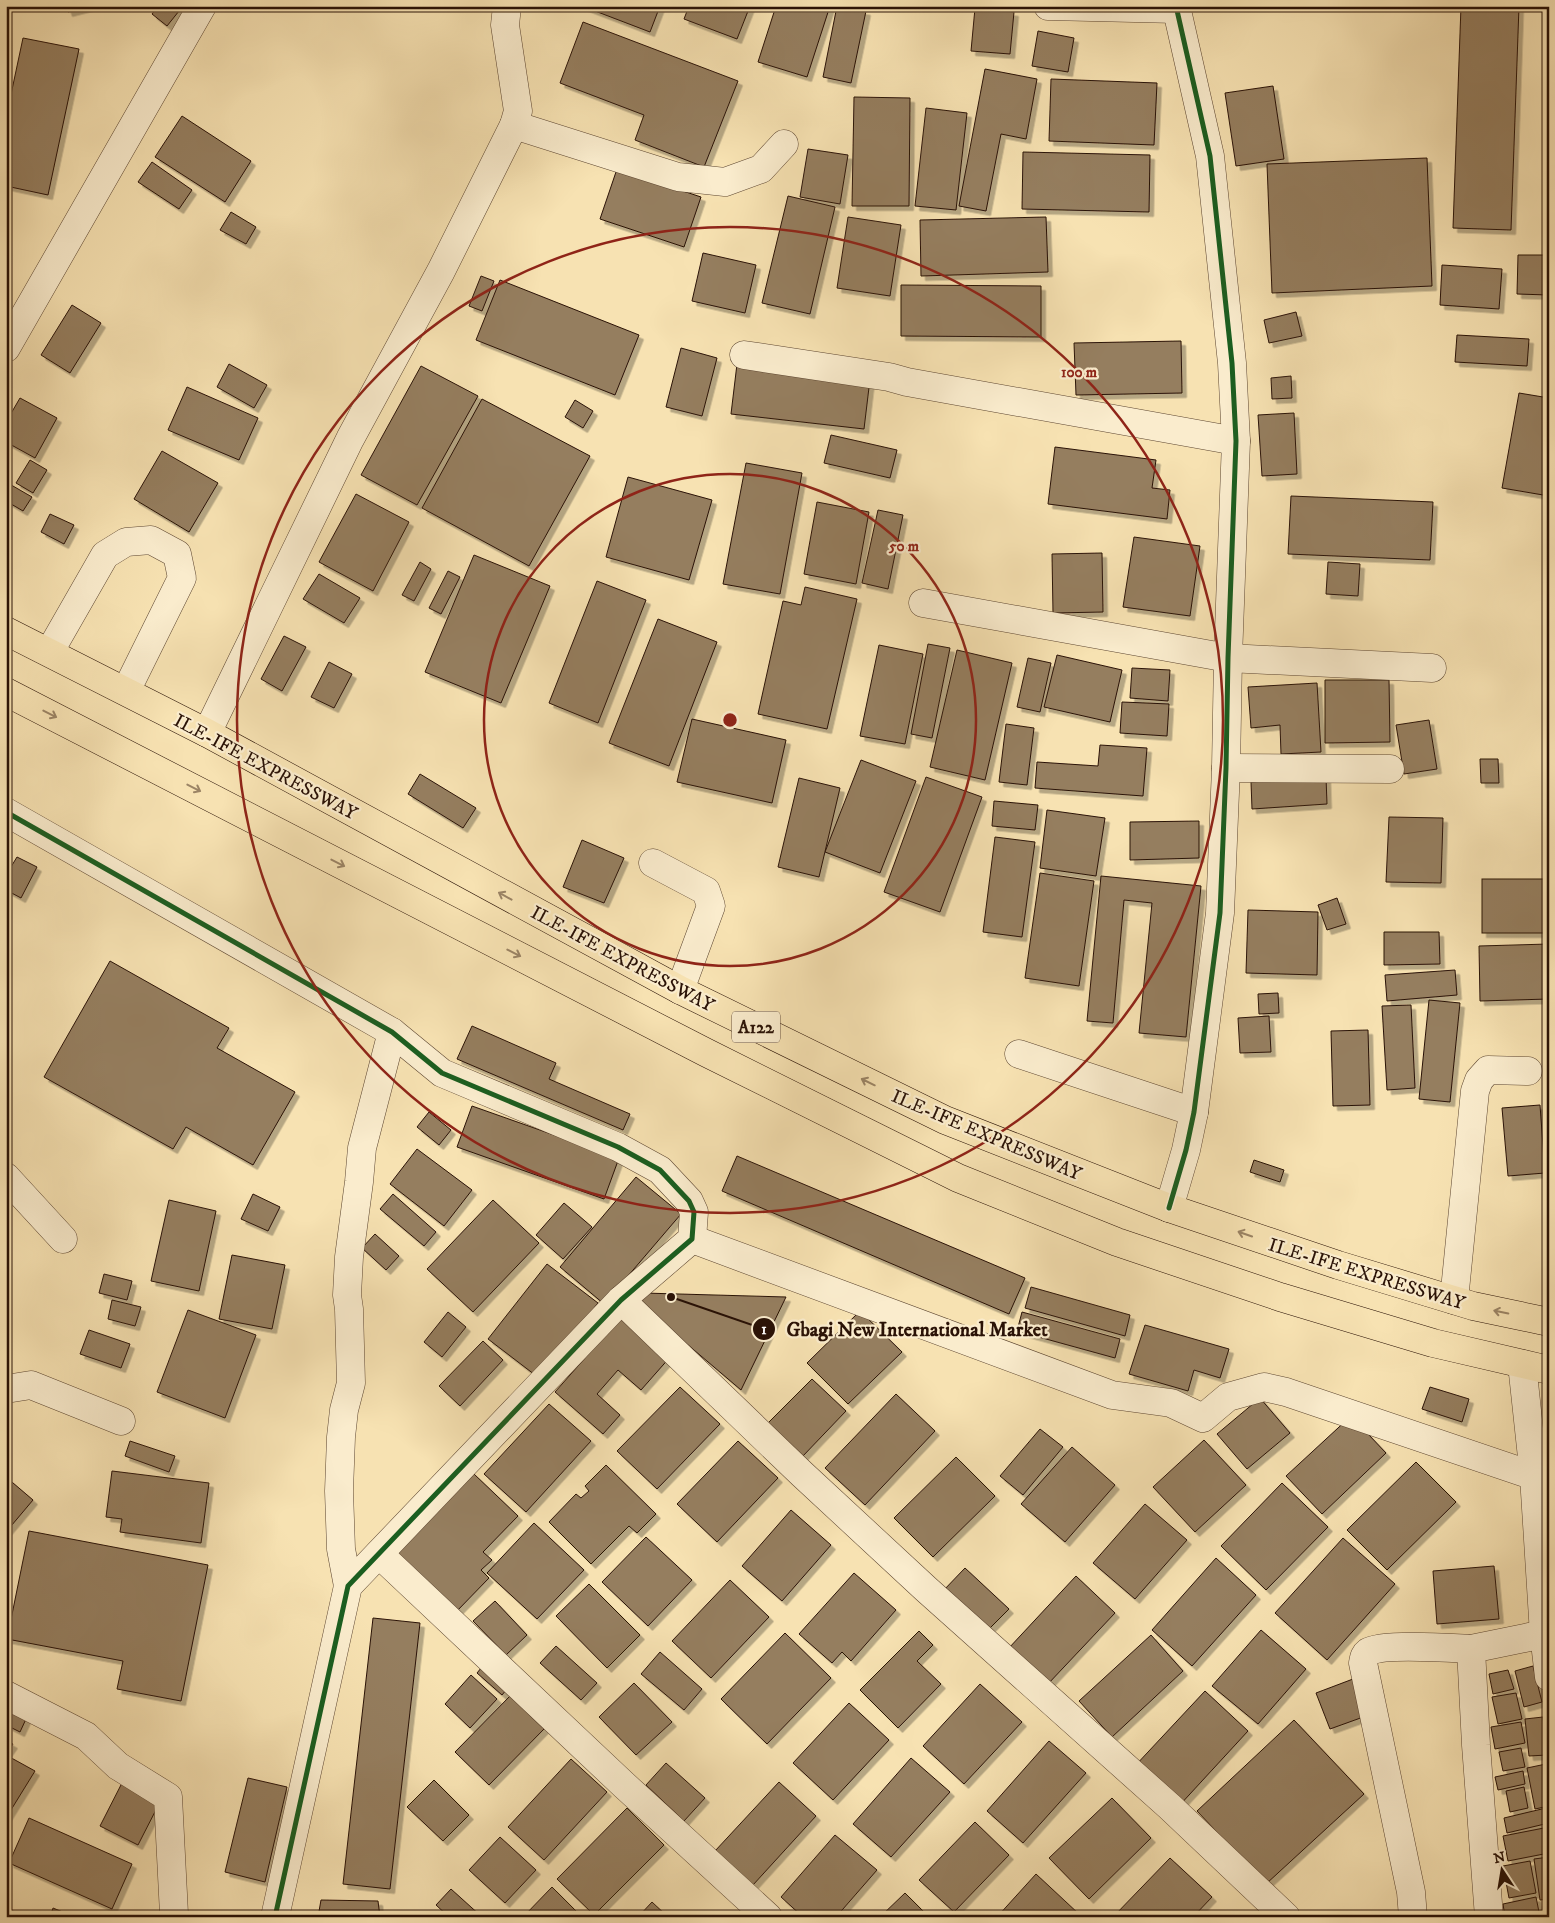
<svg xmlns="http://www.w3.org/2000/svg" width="1555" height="1923" viewBox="0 0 1555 1923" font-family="'IM FELL DW Pica',serif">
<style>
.building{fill:#957e5f;stroke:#2a1206;filter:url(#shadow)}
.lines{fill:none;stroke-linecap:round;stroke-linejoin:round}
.minor-casing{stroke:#5d4631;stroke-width:29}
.highway-casing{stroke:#2a1206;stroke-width:29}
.minor{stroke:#faeccd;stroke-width:28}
.highway{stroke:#f7e2b2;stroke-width:28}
.cycleway-casing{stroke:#faeccd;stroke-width:8}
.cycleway{stroke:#1b5e20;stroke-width:5}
.oneway{stroke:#9b8465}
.ring{fill:none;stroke:#8f2418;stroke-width:2.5}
.labels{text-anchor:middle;stroke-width:4.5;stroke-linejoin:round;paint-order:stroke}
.shield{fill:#faeccd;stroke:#685342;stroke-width:1}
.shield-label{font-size:18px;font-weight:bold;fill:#2a1206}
.street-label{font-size:19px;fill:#2a1206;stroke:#faeccd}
.centre{fill:#8f2418;stroke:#faeccd;stroke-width:2.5}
.ring-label{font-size:15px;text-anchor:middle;font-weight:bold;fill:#8f2418;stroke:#faeccd;stroke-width:4.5;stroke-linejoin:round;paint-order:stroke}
.leader{fill:none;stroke:#2a1206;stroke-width:2}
.callout-dot{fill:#2a1206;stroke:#faeccd;stroke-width:2}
.mark-label{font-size:15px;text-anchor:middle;font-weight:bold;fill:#fff}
.callout-label{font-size:20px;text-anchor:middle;font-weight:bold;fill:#2a1206;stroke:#faeccd;stroke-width:4.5;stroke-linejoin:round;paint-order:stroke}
</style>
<defs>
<filter id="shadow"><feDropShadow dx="4.5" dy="4.5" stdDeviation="0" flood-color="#0004"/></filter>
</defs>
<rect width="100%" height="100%" fill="#f7e2b2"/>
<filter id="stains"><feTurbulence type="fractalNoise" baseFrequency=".004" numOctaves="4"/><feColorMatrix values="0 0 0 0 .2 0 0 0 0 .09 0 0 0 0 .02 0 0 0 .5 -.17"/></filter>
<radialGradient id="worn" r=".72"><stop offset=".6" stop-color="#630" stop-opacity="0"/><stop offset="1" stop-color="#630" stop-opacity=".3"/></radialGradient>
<g class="building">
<path d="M66 6H91L68 12Z"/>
<path d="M158 6H183L167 26 152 14Z"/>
<path d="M582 6H660L650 32Z"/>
<path d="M689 6H750L737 39 684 19Z"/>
<path d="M776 6H830L807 77 758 62Z"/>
<path d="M837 6 866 11 851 83 823 77Z"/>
<path d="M1461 6H1519L1511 230 1453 228Z"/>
<path d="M975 8 1014 12 1010 54 971 51Z"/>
<path d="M583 22 738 81 704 167 635 140 644 115 560 83Z"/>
<path d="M1038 31 1074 38 1068 72 1032 66Z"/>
<path d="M23 38 79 49 48 195 6 186V118Z"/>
<path d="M985 69 1037 79 1026 139 1001 134 986 211 959 206Z"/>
<path d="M1051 79 1157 83 1154 145 1049 141Z"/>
<path d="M1273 86 1284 159 1236 166 1225 93Z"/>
<path d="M854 97 910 98 909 206H852Z"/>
<path d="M926 108 967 113 956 210 915 206Z"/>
<path d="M182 116 251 161 225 202 155 157Z"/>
<path d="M808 149 848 155 840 204 800 197Z"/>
<path d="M1023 152 1150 155 1149 212 1022 209Z"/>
<path d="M1427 158 1432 286 1272 293 1267 164Z"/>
<path d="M152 162 192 190 179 209 138 182Z"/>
<path d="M617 169 701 197 684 247 600 219Z"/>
<path d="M788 196 835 207 810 314 762 303Z"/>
<path d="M231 212 256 227 246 244 220 230Z"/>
<path d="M848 217 901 225 890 296 837 288Z"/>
<path d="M1046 217 1048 272 921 276 920 220Z"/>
<path d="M703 253 756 265 745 313 692 301Z"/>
<path d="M1518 255H1549V295L1517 294Z"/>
<path d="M1442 265 1502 269 1499 309 1440 305Z"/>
<path d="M481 276 494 281 482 311 469 306Z"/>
<path d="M500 280 639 335 615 395 476 340Z"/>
<path d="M901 285 1041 286V337L901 336Z"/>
<path d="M72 305 101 323 70 373 41 355Z"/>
<path d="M1296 312 1302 336 1269 343 1264 320Z"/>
<path d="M1457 335 1529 339 1527 366 1455 362Z"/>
<path d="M1181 341 1182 393 1076 395 1074 343Z"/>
<path d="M681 348 717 358 702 416 666 407Z"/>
<path d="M229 364 267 385 254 408 217 387Z"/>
<path d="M737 364 870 379 864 429 731 414Z"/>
<path d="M421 366 478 396 417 505 361 475Z"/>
<path d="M1291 376 1292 398 1272 399 1271 378Z"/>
<path d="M187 387 258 418 239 460 168 430Z"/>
<path d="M1519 393 1549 398V496L1502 488Z"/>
<path d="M20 398 57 418 35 458 6 442V422Z"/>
<path d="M482 399 590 456 529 566 422 508Z"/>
<path d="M575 400 593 411 583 428 565 417Z"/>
<path d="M1294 413 1297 474 1262 476 1258 415Z"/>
<path d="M831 435 897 450 890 478 824 463Z"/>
<path d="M1055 447 1156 460 1152 488 1170 490 1167 519 1048 504Z"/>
<path d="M162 451 218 483 189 532 134 499Z"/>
<path d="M30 460 47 470 33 493 16 483Z"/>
<path d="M746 463 802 473 780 594 723 584Z"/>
<path d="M628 477 712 500 689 580 606 557Z"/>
<path d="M6 482 32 497 23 511 6 501Z"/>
<path d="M356 494 409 522 373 591 319 562Z"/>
<path d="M1291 496 1433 502 1430 560 1288 554Z"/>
<path d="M817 502 869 512 856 584 804 574Z"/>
<path d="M878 510 903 515 888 589 862 583Z"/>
<path d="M50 514 74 525 64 544 41 532Z"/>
<path d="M1134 537 1200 546 1190 616 1123 607Z"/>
<path d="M1102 553 1103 612 1053 613 1052 554Z"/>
<path d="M474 555 550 586 501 703 425 672Z"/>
<path d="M420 562 431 569 414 601 402 595Z"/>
<path d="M1328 562 1360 564 1358 596 1326 594Z"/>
<path d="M448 571 460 577 441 614 429 608Z"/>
<path d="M319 574 360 598 344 623 303 599Z"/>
<path d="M597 581 646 600 598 723 549 703Z"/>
<path d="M805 587 857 599 827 729 758 714 783 601 801 605Z"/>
<path d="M658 619 717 642 669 766 609 743Z"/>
<path d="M284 636 306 647 282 691 261 679Z"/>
<path d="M928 644 950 648 932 738 911 734Z"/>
<path d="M879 645 923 654 905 744 860 736Z"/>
<path d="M957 650 1012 663 985 780 930 767Z"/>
<path d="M1057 655 1122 670 1110 722 1044 707Z"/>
<path d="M1028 658 1051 663 1040 712 1017 707Z"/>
<path d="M329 662 352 674 334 708 311 697Z"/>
<path d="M1132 668 1170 670 1168 701 1130 698Z"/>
<path d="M1325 680H1389L1390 742 1325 743Z"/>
<path d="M1317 683 1321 752 1281 754 1280 725 1251 728 1248 687Z"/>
<path d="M1122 702 1169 704 1167 736 1120 733Z"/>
<path d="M692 719 786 740 772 803 677 782Z"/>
<path d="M1429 720 1437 769 1404 774 1396 725Z"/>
<path d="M1006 724 1034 728 1027 785 999 782Z"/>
<path d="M1100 745 1147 748 1143 796 1035 788 1037 762 1098 766Z"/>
<path d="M1480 759H1498L1499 783H1481Z"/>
<path d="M861 760 916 781 880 873 825 852Z"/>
<path d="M420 774 476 808 463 828 408 794Z"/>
<path d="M926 777 982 797 940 912 884 892Z"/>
<path d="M1326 777 1327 804 1252 809 1251 782Z"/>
<path d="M799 778 840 788 819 877 778 867Z"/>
<path d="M994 801 1038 805 1035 830 992 826Z"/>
<path d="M1047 810 1105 818 1096 876 1040 868Z"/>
<path d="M1389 817 1443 818 1441 883 1386 882Z"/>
<path d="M1199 821V858L1130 860V822Z"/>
<path d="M995 837 1035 842 1022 937 983 932Z"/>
<path d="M582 840 624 858 604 903 563 887Z"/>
<path d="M17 857 37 867 21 898 6 890V875Z"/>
<path d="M1040 873 1094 881 1079 986 1025 978Z"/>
<path d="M1101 876 1201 886 1186 1037 1139 1033 1152 903 1124 900 1113 1023 1087 1021Z"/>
<rect x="1482" y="879" width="67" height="54"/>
<path d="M1337 898 1346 924 1327 930 1318 905Z"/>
<path d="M1248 910 1318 912 1317 975 1246 973Z"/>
<path d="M1384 932H1439L1440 964 1384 965Z"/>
<path d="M1549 944V999L1480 1001 1479 946Z"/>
<path d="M110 961 229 1028 217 1048 295 1092 253 1165 186 1127 173 1149 44 1077Z"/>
<path d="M1455 970 1457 995 1387 1001 1385 975Z"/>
<path d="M1278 993 1279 1013 1259 1014 1258 994Z"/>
<path d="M1429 1000 1460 1003 1450 1102 1419 1099Z"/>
<path d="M1411 1005 1415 1088 1387 1090 1382 1006Z"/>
<path d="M1269 1016 1271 1052 1240 1053 1238 1018Z"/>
<path d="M472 1026 556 1063 549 1079 630 1114 623 1130 457 1059Z"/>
<path d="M1368 1030 1370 1105 1333 1106 1331 1031Z"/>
<path d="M1540 1105 1545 1173 1508 1176 1502 1108Z"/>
<path d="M472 1106 619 1158 604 1199 457 1147Z"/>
<path d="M429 1112 451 1130 439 1145 417 1127Z"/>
<path d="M417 1149 472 1190 444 1226 390 1184Z"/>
<path d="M737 1156 1025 1278 1009 1314 722 1191Z"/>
<path d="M1254 1160 1284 1170 1280 1182 1250 1172Z"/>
<path d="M636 1177 681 1214 604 1304 560 1267Z"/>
<path d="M253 1194 280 1207 268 1231 241 1219Z"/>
<path d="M393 1194 436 1232 424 1246 380 1209Z"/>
<path d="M169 1200 216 1211 199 1291 151 1281Z"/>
<path d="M493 1200 539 1243 473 1312 427 1269Z"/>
<path d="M564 1203 592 1227 563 1259 536 1235Z"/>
<path d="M375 1234 399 1256 386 1270 362 1248Z"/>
<path d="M232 1255 285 1265 272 1329 219 1319Z"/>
<path d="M547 1264 598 1303 539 1378 488 1339Z"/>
<path d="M104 1274 132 1281 127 1300 99 1293Z"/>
<path d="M1031 1287 1130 1315 1125 1336 1025 1308Z"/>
<path d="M643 1293 786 1297 741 1390 654 1316 636 1305Z"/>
<path d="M112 1300 141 1307 135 1326 108 1319Z"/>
<path d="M188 1310 256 1335 225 1418 157 1392Z"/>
<path d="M860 1311 902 1352 848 1404 807 1363Z"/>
<path d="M448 1312 466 1327 442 1357 424 1342Z"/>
<path d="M1022 1312 1120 1339 1115 1358 1017 1331Z"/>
<path d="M623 1315 671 1356 641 1390 618 1370 597 1394 620 1415 603 1434 555 1392Z"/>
<path d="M1145 1325 1229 1349 1220 1378 1194 1370 1188 1391 1129 1374Z"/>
<path d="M89 1330 130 1344 121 1368 80 1354Z"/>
<path d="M483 1341 503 1360 460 1406 439 1386Z"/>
<path d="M812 1379 846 1411 802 1457 767 1424Z"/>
<path d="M680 1387 720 1424 657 1489 617 1451Z"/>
<path d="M1430 1387 1469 1399 1462 1422 1422 1409Z"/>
<path d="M896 1394 935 1431 865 1505 825 1468Z"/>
<path d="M1260 1398 1290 1433 1247 1469 1217 1434Z"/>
<path d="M549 1404 591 1441 526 1512 484 1474Z"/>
<path d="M1351 1416 1386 1453 1322 1514 1286 1476Z"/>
<path d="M1040 1429 1063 1447 1023 1495 1000 1476Z"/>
<path d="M1204 1440 1246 1485 1195 1532 1153 1487Z"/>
<path d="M130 1441 175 1456 169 1472 125 1456Z"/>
<path d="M738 1441 778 1478 717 1542 677 1504Z"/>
<path d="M1072 1447 1115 1485 1065 1542 1021 1504Z"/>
<path d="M1549 1452V1484L1545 1453Z"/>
<path d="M956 1457 995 1496 933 1557 894 1518Z"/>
<path d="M1416 1462 1456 1502 1387 1570 1347 1530Z"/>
<path d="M606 1465 656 1514 637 1533 629 1526 591 1564 549 1522 576 1494 581 1498 589 1491 585 1486Z"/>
<path d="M112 1471 209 1483 201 1543 120 1532 122 1519 106 1517Z"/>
<path d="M474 1474 518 1516 483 1552 492 1560 481 1570 489 1578 455 1613 395 1555Z"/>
<path d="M6 1477 33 1500 6 1532Z"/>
<path d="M1282 1483 1328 1527 1266 1590 1221 1546Z"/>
<path d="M1145 1504 1187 1540 1135 1599 1093 1563Z"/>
<path d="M791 1510 831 1545 782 1601 742 1566Z"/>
<path d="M534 1523 584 1570 537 1619 487 1573Z"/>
<path d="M29 1531 208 1565 181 1701 117 1689 123 1661 7 1639Z"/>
<path d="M646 1537 692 1580 648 1626 602 1582Z"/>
<path d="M1343 1538 1395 1584 1327 1660 1275 1613Z"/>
<path d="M1216 1558 1256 1595 1192 1666 1152 1630Z"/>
<path d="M1494 1566 1499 1619 1437 1624 1433 1571Z"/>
<path d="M965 1568 1009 1609 985 1633 942 1592Z"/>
<path d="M854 1573 896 1610 851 1661 842 1652 832 1663 799 1634Z"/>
<path d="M1076 1576 1115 1613 1047 1685 1008 1649Z"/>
<path d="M730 1580 769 1617 711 1678 672 1641Z"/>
<path d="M589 1584 640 1635 607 1668 556 1616Z"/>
<path d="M495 1601 527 1635 506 1655 473 1621Z"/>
<path d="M373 1618 420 1623 390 1889 343 1884Z"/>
<path d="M1261 1630 1306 1669 1258 1724 1212 1686Z"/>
<path d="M919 1631 933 1645 917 1661 941 1684 898 1728 860 1690Z"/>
<path d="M785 1633 831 1678 767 1744 721 1699Z"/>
<path d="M1151 1635 1183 1671 1112 1737 1079 1701Z"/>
<path d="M556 1646 597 1683 581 1700 540 1663Z"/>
<path d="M660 1652 702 1689 684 1710 641 1674Z"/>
<path d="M486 1662 511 1684 502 1695 477 1673Z"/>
<path d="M1533 1666 1542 1702 1524 1707 1515 1671Z"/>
<path d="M1508 1670 1514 1689 1493 1694 1489 1674Z"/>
<path d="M471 1675 497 1699 470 1728 445 1704Z"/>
<path d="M1353 1679 1366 1716 1330 1729 1316 1693Z"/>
<path d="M634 1683 672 1722 636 1755 599 1717Z"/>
<path d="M980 1684 1022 1722 964 1784 923 1746Z"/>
<path d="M1205 1691 1248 1731 1178 1807 1134 1767Z"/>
<path d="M1516 1693 1522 1719 1498 1724 1492 1697Z"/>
<path d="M510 1696 544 1729 489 1785 455 1752Z"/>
<path d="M849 1703 889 1740 833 1800 793 1763Z"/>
<path d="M7 1710 26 1719 20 1732 6 1725Z"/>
<path d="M1543 1717 1547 1755 1529 1756 1525 1719Z"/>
<path d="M1294 1720 1364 1794 1266 1884 1197 1811Z"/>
<path d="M1521 1722 1525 1743 1495 1749 1491 1727Z"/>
<path d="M6 1740 13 1744 6 1754Z"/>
<path d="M1049 1741 1086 1773 1023 1843 987 1811Z"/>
<path d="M1521 1748 1525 1767 1503 1771 1499 1752Z"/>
<path d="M6 1755 35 1771 6 1818Z"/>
<path d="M911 1758 950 1792 891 1857 853 1824Z"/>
<path d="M571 1759 607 1792 544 1860 508 1827Z"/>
<path d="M666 1763 705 1798 684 1821 646 1785Z"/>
<path d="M1546 1764 1549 1777V1806L1535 1809 1527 1768Z"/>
<path d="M1523 1771 1525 1784 1498 1790 1495 1777Z"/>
<path d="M248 1778 287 1787 265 1882 225 1872Z"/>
<path d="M124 1779 162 1798 138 1845 100 1826Z"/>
<path d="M434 1780 469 1815 443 1841 407 1807Z"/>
<path d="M779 1782 816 1816 753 1885 715 1851Z"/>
<path d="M1524 1787 1528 1808 1510 1812 1506 1791Z"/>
<path d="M1112 1798 1151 1838 1089 1899 1049 1858Z"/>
<path d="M627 1808 664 1845 594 1915 557 1879Z"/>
<path d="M1546 1808 1549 1823 1507 1833 1504 1818Z"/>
<path d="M29 1818 132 1864 112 1909 9 1863Z"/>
<path d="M975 1822 1009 1855 954 1912 919 1880Z"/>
<path d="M1549 1827V1853L1508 1861 1503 1836Z"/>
<path d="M835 1835 877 1870 836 1917H803L781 1897Z"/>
<path d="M500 1837 536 1870 505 1903 469 1870Z"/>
<path d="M1549 1857V1899L1540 1900 1534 1859Z"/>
<path d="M1170 1858 1212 1897 1193 1917H1113Z"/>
<path d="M1530 1861 1536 1893 1509 1898 1503 1866Z"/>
<path d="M1036 1874 1080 1915 1078 1917H997Z"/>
<path d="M552 1887 582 1917H523Z"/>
<path d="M451 1889 482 1917H449L436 1905Z"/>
<path d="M905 1893 929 1917H880Z"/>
<path d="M1536 1897 1540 1917H1505L1503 1904Z"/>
<path d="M321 1900 378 1901 380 1917H318Z"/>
<path d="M652 1902 668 1917H638Z"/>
<path d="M6 1907 23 1917H6Z"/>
<path d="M53 1908 70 1915 69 1917H50Z"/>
<path d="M1234 1912 1239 1917H1230Z"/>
</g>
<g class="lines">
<g class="minor-casing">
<g id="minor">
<path d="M1048 6 1177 9"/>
<path d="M514 125 678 177 725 182 761 169 784 144"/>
<path d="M6 348 202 6"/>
<path d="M744 355 889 377 907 382 1236 441"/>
<path d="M923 603 1228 658 1432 668"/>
<path d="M50 651 105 555 126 542 151 540 177 554 182 578 126 691"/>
<path d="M207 733 350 439 441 271 514 125 518 111 505 25 507 6"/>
<path d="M1226 768 1390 769"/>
<path d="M6 812 392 1032 442 1073 618 1147 660 1170 689 1201 694 1212 692 1239 621 1300 348 1586 275 1917"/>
<path d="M653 863 706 891 711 906 680 990"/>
<path d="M1019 1054 1194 1112"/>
<path d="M6 1177 63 1239"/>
<path d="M1169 1208 1186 1150 1194 1112 1220 913 1226 768 1228 658 1236 441 1232 363 1210 156 1176 6"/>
<path d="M692 1239 1112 1395 1171 1403 1203 1418 1228 1397 1264 1387 1286 1392 1534 1476"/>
<path d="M621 1300 802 1474 926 1589 1170 1807 1286 1917"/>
<path d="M1454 1300 1475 1091 1479 1080 1488 1070 1528 1071"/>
<path d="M1522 1364 1534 1476 1544 1634 1549 1677"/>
<path d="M6 1389 31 1385 121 1421"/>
<path d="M379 1554 624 1785 768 1917"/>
<path d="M348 1586 341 1549 339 1491 341 1437 344 1410 351 1383 349 1309 347 1295 349 1257 359 1182 362 1148 392 1032"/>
<path d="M6 1695 86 1736 118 1766 168 1797 174 1914"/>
<path d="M1413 1917 1411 1892 1363 1663C1364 1658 1364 1655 1368 1652 1383 1643 1451 1648 1471 1649"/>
<path d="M1489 1917 1476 1745 1471 1649 1544 1634"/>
</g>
</g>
<g class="highway-casing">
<g id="highway">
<path d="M6 631 207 733 680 990 945 1120 1169 1208 1338 1265 1473 1306 1549 1322"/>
<path d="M6 692 707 1053 958 1178 1117 1242 1280 1297 1433 1343 1549 1370"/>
</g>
</g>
<use href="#minor" class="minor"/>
<use href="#highway" class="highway"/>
<g class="cycleway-casing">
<g id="cycleway">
<path d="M6 812 392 1032 442 1073 618 1147 660 1170 689 1201 694 1212 692 1239 621 1300 348 1586 275 1917"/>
<path d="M1169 1208 1186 1150 1194 1112 1220 913 1226 768 1228 658 1236 441 1232 363 1210 156 1176 6"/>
</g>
</g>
<use href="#cycleway" class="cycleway"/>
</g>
<defs><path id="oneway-shaft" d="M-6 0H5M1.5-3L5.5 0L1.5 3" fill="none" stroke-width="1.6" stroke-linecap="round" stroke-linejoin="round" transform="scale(1.25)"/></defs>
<g class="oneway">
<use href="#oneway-shaft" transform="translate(50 714) rotate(27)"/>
<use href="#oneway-shaft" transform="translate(194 788) rotate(27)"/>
<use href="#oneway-shaft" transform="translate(338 863) rotate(27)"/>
<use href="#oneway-shaft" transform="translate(505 896) rotate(-151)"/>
<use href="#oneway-shaft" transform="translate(514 953) rotate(27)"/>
<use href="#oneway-shaft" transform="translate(868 1082) rotate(-154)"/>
<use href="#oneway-shaft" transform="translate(1245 1234) rotate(-161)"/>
<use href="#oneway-shaft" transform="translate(1501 1312) rotate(-168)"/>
</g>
<g class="ring">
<circle cx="730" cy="720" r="246"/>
<circle cx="730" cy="720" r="493"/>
</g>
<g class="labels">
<rect class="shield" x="732" y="1011.5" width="48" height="31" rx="4"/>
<g class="shield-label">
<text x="756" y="1033">A122</text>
</g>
<g class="street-label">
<text transform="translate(266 766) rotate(28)" y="7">ILE-IFE EXPRESSWAY</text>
<text transform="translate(623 958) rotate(28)" y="7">ILE-IFE EXPRESSWAY</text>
<text transform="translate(987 1134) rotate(23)" y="7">ILE-IFE EXPRESSWAY</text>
<text transform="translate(1367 1273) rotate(17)" y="7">ILE-IFE EXPRESSWAY</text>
</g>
</g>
<circle cx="730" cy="720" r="8" class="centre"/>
<g class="ring-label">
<text x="1079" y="377">100 m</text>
<text x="904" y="551">50 m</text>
</g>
<path class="leader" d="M671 1297L764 1329"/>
<g class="callout-dot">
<circle cx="671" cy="1297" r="5"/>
<circle cx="764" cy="1329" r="12"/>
</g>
<g class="mark-label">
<text x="764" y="1334">1</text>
</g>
<g class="callout-label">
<text x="917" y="1336">Gbagi New International Market</text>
</g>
<rect width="1555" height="1923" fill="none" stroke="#f7e2b2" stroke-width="25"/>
<rect x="8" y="8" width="1540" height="1908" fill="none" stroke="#2a1206" stroke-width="2.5"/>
<rect x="12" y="12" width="1530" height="1898" fill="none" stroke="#2a1206"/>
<g transform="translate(1502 1870) rotate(348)" stroke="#faeccd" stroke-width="4" paint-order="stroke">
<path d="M0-4L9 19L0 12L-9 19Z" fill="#2a1206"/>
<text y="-8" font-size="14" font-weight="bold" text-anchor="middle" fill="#2a1206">N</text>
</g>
<rect width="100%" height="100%" filter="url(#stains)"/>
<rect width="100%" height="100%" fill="url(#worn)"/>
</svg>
